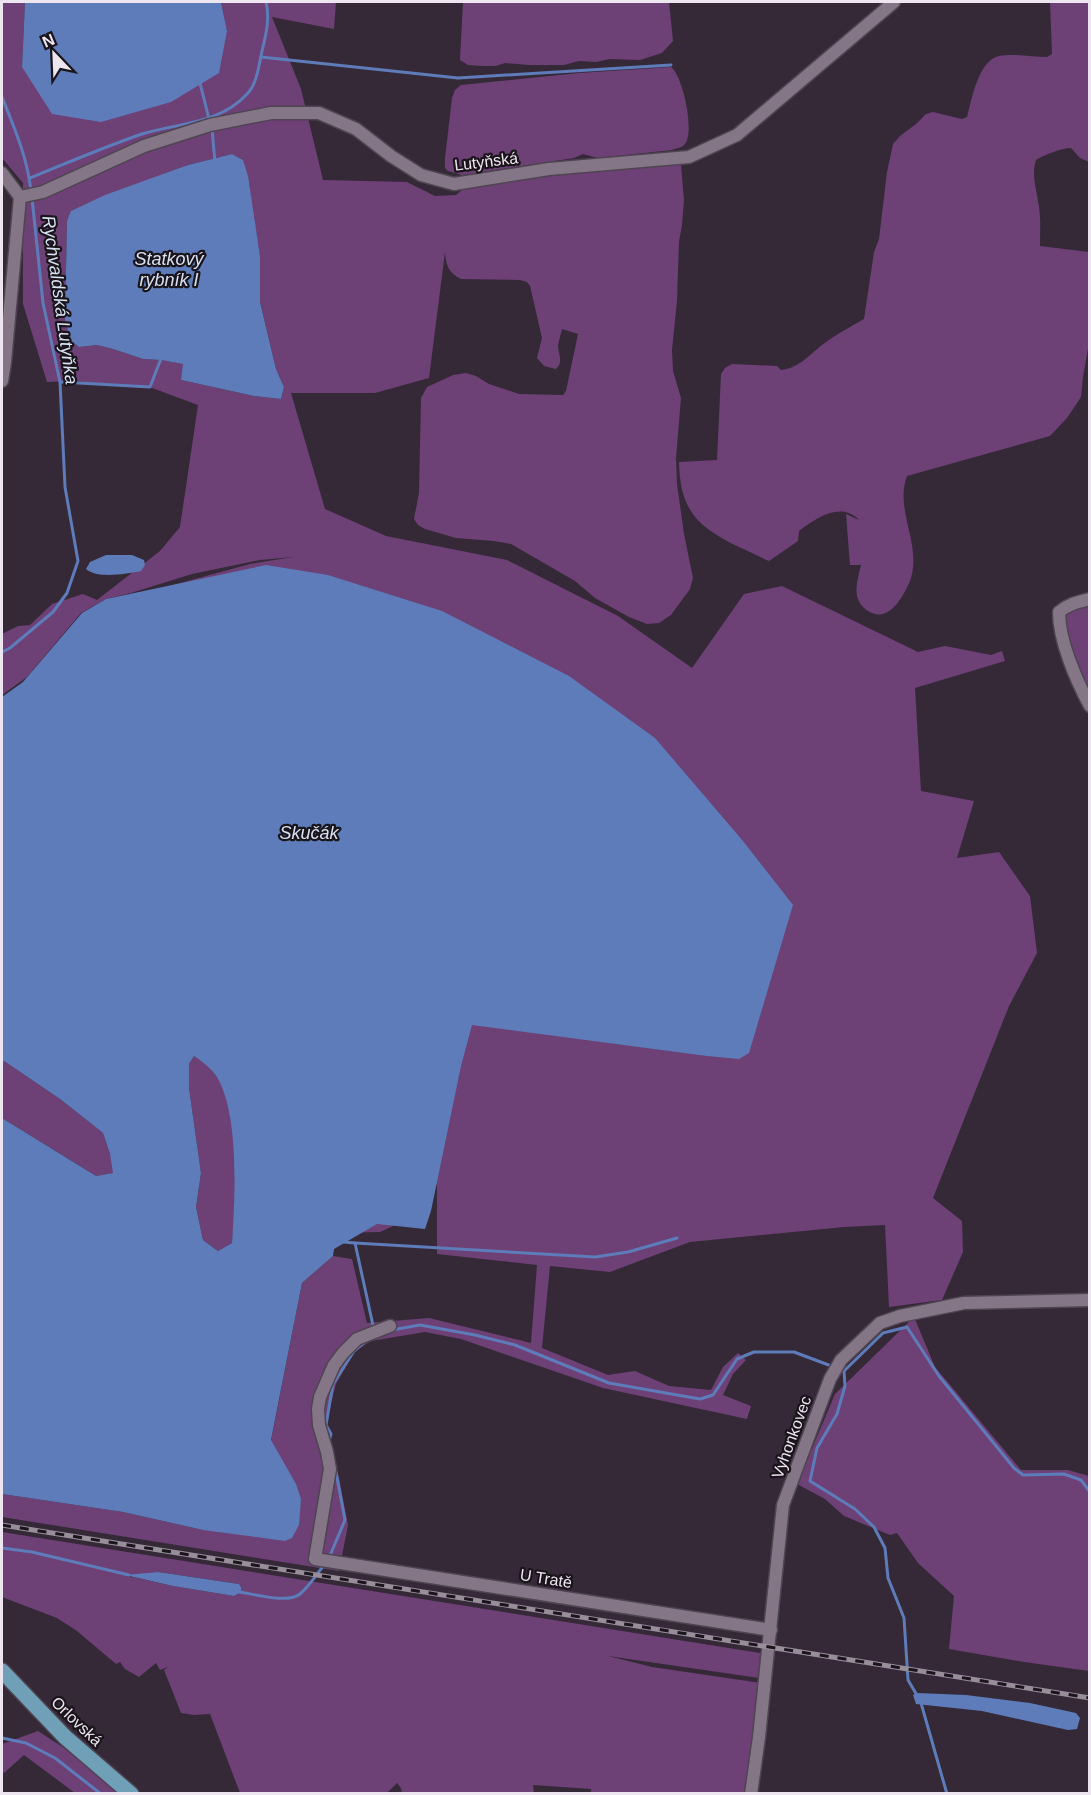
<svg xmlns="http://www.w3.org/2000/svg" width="1091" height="1795" viewBox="0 0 1091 1795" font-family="Arial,sans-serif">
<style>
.green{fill:#6d4076;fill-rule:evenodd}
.water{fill:#5d7cb9;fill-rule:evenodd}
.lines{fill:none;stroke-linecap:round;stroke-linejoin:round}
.stream{stroke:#5d7cb9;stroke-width:3}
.minor-casing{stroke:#4f4551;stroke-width:15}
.major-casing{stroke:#4f4551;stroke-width:18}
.minor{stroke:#847687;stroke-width:12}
.major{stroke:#70a0b8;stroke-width:15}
.rail-casing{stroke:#978e9a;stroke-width:5}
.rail{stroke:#1a141b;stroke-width:3;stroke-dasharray:9;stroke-linecap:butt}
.labels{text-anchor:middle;stroke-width:4.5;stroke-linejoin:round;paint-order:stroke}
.street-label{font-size:16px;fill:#ede5ef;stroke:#1a141b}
.water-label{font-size:18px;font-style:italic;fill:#d7e1f2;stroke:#1a141b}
</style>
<rect width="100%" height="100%" fill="#352938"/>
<g class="green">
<path d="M2 2H25L22 67 227 31 221 2H336L334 29 272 17 301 89 323 180 407 182 435 196 456 195 463 189 539 176 675 162 681 165 684 200 682 225 679 242 677 301 672 350 673 371 681 398 676 458 677 484 684 534 693 578 690 589 671 615 659 623 647 624 629 617 595 598 575 581 511 544 494 541 456 538 425 529 418 525 414 519 419 493 421 398 427 387 453 375 466 373 476 376 489 384 519 394 563 395 566 391 578 334 562 329C561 334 559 340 558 345 558 355 564 361 556 369L544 366 537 358 542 338 530 286 527 282 520 280 461 279C448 273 446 264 445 252L429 378 375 393H291L325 509 386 536 507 560 618 616 692 668 744 594 782 586 918 652 945 646 991 655 1002 651 1005 661 915 688 921 791 974 801 957 858 999 852 1030 896 1037 953 1009 1006 933 1198 962 1221 963 1252 942 1300 889 1307 885 1225 844 1227 690 1242 610 1272 550 1266 542 1348 608 1375 635 1371 669 1386 711 1390 723 1367 738 1353 746 1360 733 1374 723 1395 751 1406 747 1419 603 1388 461 1339 425 1332 371 1341 355 1351 336 1384 325 1426 339 1478 348 1525 339 1571 2 1517V1494L123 1512 203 1530 278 1453 271 1441 302 1283 333 1256 352 1259 367 1323 429 1318 531 1343 537 1265 437 1254V1184L404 1221 380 1232 254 1235 233 1232 232 1243 218 1251 203 1240 196 1207 201 1173 189 1088V1064L194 1056 202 1061 96 606 250 564 293 557 260 560 192 574 131 593 106 599 81 613 27 677 2 695V634L18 626 30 625 52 604 83 594 97 600 160 551 180 527 198 405 152 388 74 381 47 382 23 304V183L2 158ZM232 154 243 160 260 256V302L276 369 284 387 281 399 254 396 181 380 184 364 161 360 143 359 113 349 97 345 79 347 70 340 65 319 67 220 188 165Z"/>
<path d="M463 2H669L673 41 662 53 640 60 610 59 596 62 579 61 564 65H529L505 63 496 66H483L468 65 460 60Z"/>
<path d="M1050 2H1089V162L1080 158 1071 148C1061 148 1044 155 1036 160 1031 176 1037 191 1039 207 1041 220 1040 233 1040 246L1089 252V343L1083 377 1081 397 1067 418 1050 436 907 476C894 510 923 546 910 581 903 597 889 624 868 611 862 607 859 603 857 596 855 588 859 573 861 565H850L846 514 859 520C841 501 816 518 799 531L798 541 769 561C759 557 749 551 739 547 697 527 680 510 679 462L717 460 721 374 725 368 732 364 777 366 781 370C799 368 808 356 822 345 835 335 850 327 864 319L874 252 879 239 887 172 893 144 900 136 916 124 926 114 933 112 962 119 967 117C972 99 978 61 999 56 1014 53 1032 57 1047 57L1052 54Z"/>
<path d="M671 67C683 76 695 132 685 144 682 148 677 148 672 150L598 158 583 154 574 158 470 174 462 175 448 171 445 168V158L452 98 455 90 461 85 579 73Z"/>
<path d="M1089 603V697L1076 665 1063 615 1066 610Z"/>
<path d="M4 1061 60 1099 103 1133 110 1154 114 1173 96 1176 2 1118V1062Z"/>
<path d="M914 1317 935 1367 1021 1470H1068L1089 1476V1671L1024 1662 949 1649 954 1596 918 1563 897 1533 890 1535 844 1516 825 1499 797 1484 835 1394Z"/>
<path d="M2 1532 760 1653 759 1678 608 1656 652 1667 761 1683 746 1793 591 1794V1789L533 1785 534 1793 402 1794 401 1788 397 1783 387 1793H240L210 1714 194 1715 181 1713 164 1670 168 1667 160 1670 156 1663 139 1677 125 1669 120 1662 116 1664 77 1631 57 1618 2 1597ZM158 1572 239 1584 241 1587V1592L234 1596 173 1586 128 1576Z"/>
<path d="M38 1731 64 1748 120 1793H75L24 1755 4 1773 2 1769V1744Z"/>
</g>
<g class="water">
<path d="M25 2H221L227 31 219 73 171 102 101 122 52 114 22 67Z"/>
<path d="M232 154 243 160 248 176 260 256V302L276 369 284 387 281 399 254 396 181 380 183 364 161 360 143 359 113 349 97 345 79 347 70 340 65 319 67 221 71 211 105 195 188 165Z"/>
<path d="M106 555H132L144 560 145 565 141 571C126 574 97 579 86 569L90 562Z"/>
<path d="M266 565 328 575 442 611 569 676 655 738 743 841 793 905 749 1053 739 1059 707 1056 472 1025 461 1066 431 1211 425 1229 377 1224 334 1249 333 1256 302 1283 271 1440 296 1484 301 1499 299 1525 292 1538 285 1541 203 1530 123 1512 2 1494V1118L96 1176 113 1173 110 1154 103 1133 60 1099 4 1061 2 1062V697L23 682 82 613 106 599ZM194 1056C202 1061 209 1067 215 1074 240 1110 235 1199 232 1243L218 1251 203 1240 196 1207 201 1173 189 1088V1064Z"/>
<path d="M158 1572 239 1584 241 1587V1592L234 1596 173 1586 125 1575Z"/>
<path d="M917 1693 966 1695 1030 1703 1076 1713 1080 1718 1077 1729 1068 1730 982 1711 916 1704 913 1695Z"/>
</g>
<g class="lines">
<g class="stream">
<path d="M261 57 458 78 671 65"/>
<path d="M200 83 210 123"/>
<path d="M2 97C14 127 28 159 31 192"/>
<path d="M212 129 215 162"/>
<path d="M30 178C67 163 104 147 142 134 178 123 220 124 247 94 257 84 259 65 262 51 266 35 270 18 266 2"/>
<path d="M61 382 150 387 162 356"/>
<path d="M2 652 10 648 53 612 67 593 78 561 65 487 60 382 43 303 32 198"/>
<path d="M343 1242 355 1243 374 1330"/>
<path d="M355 1243 595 1257 628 1252 677 1238"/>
<path d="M392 1330 420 1325 475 1335 515 1345 609 1383 700 1399 713 1395 737 1359 754 1352H794L834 1367"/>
<path d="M840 1369 844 1371 845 1386 837 1414 817 1448 810 1481 855 1509 874 1527 885 1548 888 1578 904 1618 908 1680 918 1697"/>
<path d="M844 1371 883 1333 907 1327 939 1376 1014 1468 1023 1475 1064 1474 1081 1480 1090 1492"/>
<path d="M329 1441 331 1434 326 1425 333 1384 354 1351 366 1341"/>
<path d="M2 1548 32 1552 129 1575"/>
<path d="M329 1558 345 1520 335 1467"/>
<path d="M239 1592C254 1594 288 1604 300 1594 310 1586 317 1573 325 1564"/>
<path d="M921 1703 947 1794"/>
<path d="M2 1738 26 1743 55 1758 101 1794"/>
</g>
<g class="minor-casing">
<g id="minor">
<path d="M2 173 20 197"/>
<path d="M20 197 43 192 144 146 210 125 271 113H319L356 129 391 156 421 175 454 184 549 169 689 157 737 135 894 2"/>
<path d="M2 381 5 362 20 197"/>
<path d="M1090 599C1078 602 1068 604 1059 612 1059 641 1076 680 1090 706"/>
<path d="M390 1326 357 1339 343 1353 334 1365 320 1397 318 1409 319 1425 327 1452 330 1469 315 1559 771 1630"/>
<path d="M751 1794 759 1737 783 1505 830 1379 841 1360 880 1323 900 1316 964 1303 1090 1300"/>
</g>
</g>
<g class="major-casing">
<path id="major" d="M2 1671 65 1737 131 1794"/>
</g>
<use href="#minor" class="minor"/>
<use href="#major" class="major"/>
<g class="rail-casing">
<path id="rail" d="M2 1525 1090 1698"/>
</g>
<use href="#rail" class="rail"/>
</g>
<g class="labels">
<g class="street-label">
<text transform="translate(486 161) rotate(-7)" y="6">Lutyňská</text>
<text transform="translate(791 1437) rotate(-70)" y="6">Vyhonkovec</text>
<text transform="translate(546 1578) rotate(9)" y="6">U Tratě</text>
<text transform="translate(77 1721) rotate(44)" y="6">Orlovská</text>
</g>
<g class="water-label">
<text x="169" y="265">Statkový<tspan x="169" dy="21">rybník I</tspan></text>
<text transform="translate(60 300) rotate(82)" y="6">Rychvaldská Lutyňka</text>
<text x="309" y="839">Skučák</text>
</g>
</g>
<rect width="1091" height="1795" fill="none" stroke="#ede5ef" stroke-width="6"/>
<g transform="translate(54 54) rotate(337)" stroke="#1a141b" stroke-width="4.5" paint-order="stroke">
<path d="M0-4.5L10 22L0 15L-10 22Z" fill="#ede5ef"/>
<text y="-9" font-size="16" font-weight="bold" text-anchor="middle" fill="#ede5ef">N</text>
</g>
</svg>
